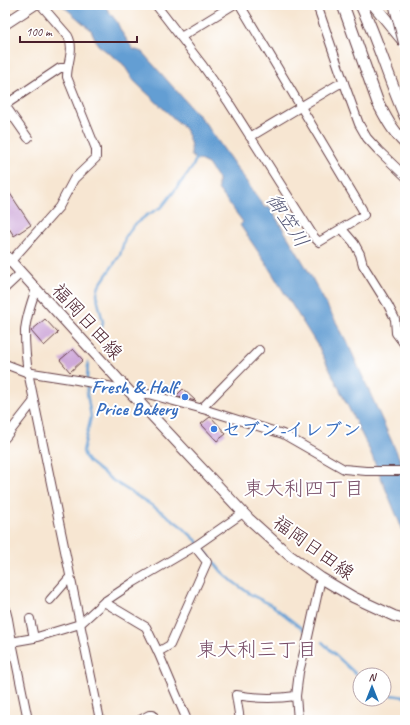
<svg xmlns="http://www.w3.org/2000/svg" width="410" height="725" viewBox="0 0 410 725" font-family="Caveat,'Klee One',sans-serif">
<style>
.water{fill:#649ed3;stroke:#575e7f}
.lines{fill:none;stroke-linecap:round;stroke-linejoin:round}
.stream{stroke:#649ed3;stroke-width:2.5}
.building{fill:#cca5d8}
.minor-casing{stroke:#643d44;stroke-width:10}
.major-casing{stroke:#643d44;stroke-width:12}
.highway-casing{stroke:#643d44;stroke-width:13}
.minor{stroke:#fff;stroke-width:8}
.major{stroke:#fff;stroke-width:10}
.highway{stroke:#fff;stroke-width:11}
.highway-bridge-casing{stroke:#643d44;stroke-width:13;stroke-linecap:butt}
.highway-bridge{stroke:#fff;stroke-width:11}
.shop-dot{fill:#3f7fe0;stroke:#fff;stroke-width:1.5}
.labels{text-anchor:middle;stroke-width:4;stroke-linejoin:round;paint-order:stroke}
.street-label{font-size:19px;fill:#4a1f2b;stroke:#fff}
.shop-label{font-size:19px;font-weight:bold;fill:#366cbe;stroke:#fff;text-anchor:end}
.water-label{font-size:20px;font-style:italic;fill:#565877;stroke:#fff}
.neighbourhood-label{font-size:20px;fill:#784e68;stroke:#fff}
</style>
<rect width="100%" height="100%" fill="#fff"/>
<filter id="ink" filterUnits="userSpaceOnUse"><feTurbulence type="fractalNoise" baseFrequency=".025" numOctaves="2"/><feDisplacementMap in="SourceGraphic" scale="8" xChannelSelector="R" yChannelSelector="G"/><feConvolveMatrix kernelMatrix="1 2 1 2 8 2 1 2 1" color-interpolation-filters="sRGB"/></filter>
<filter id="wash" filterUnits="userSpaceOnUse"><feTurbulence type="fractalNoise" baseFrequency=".012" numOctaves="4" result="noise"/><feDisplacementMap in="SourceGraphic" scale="16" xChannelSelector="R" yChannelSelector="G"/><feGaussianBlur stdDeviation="0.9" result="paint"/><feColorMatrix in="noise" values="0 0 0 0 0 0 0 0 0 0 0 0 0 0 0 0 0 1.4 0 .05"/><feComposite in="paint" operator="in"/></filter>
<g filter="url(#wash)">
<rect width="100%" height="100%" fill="#f7e6d2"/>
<path class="water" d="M64 5H104L117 22 121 31 133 49 142 52 206 124 265 208 269 206 306 267 348 344 405 471V536L370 451 319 348 265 262 240 225 243 222 218 189V179L208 164 191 156C192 145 189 138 185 129L134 81 123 64 98 45 91 30 63 6Z"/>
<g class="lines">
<g class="stream">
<path d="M96 338 101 331 103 322 98 302 97 293 99 286 120 255 125 238 133 226 147 215 162 207 192 168 196 159V156"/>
<path d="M88 362 87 378V393L91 417 83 451 85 457 89 462 112 480 162 512 181 526 197 541 221 571 232 581 250 594 273 606 305 631"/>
<path d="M322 642 360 678"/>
<path d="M384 694 405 697"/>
</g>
</g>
<g id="blocks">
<g class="building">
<path d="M5 186 31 225 14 236 5 222Z"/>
<path d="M45 319 58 333 44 346 31 331Z"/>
<path d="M73 349 83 360 70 372 60 360Z"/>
<path d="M183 389 196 401 178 397 177 395Z"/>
<path d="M210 417 212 418 226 434 217 441 201 424Z"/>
</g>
</g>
</g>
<g filter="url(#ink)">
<use href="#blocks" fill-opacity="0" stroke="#643d44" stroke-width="1"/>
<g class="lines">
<g class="minor-casing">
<g id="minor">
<path d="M156 5 203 66 229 103 314 237 319 242 364 215 362 209 240 5"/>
<path d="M317 5 344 83 359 124 367 138 378 150 405 176"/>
<path d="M181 37 233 5"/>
<path d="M5 105 60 68H67"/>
<path d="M5 105 28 138"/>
<path d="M250 137 337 85 344 83"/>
<path d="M342 229 354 243 360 254 363 265 388 305 395 319 396 333 405 345"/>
<path d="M11 261 59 207 74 179 96 158V149L67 77C67 63 75 49 68 36L41 5"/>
<path d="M5 288 21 273"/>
<path d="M36 289C31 303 26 317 25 331 25 345 26 359 28 372L100 720"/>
<path d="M5 364 26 372 77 380 128 390"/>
<path d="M136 398 148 394 203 409 283 434 344 469 366 471H405"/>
<path d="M203 409 204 406 259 350"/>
<path d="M5 438 34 401"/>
<path d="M50 600 70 577"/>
<path d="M104 602 146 627 158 652 187 720"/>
<path d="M5 607 8 619 12 642 28 720"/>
<path d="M30 619 34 638"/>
<path d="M5 643 34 638 80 624 104 602 134 582 197 545 243 513"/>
<path d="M158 652 170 645 207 562 195 547"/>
<path d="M140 720 149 715H153L155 720"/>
<path d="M240 720 236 695C258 699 274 699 296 696"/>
<path d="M298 720 296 696 299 672 308 637 321 578"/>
</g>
</g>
<g class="major-casing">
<g id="major">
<path d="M5 24 34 5"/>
<path d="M5 255 128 390 249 519 289 555 321 578 353 597 394 616 405 619"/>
</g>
</g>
<g class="highway-casing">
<g id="highway">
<path d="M343 5 378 103C386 118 393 132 405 143"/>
<path d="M361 5C378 41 389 80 405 116"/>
<path d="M374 5 405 43"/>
</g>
</g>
<use href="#minor" class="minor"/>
<use href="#major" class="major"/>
<use href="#highway" class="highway"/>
<g class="highway-bridge-casing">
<path id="highway-bridge" d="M395 5 405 45"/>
</g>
<use href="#highway-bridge" class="highway-bridge"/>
</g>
</g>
<g class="shop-dot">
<circle cx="185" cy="397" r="4"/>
<circle cx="214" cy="429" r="4"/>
</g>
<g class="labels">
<g class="street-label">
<text transform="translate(88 321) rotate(48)" y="7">福岡日田線</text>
<text transform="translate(314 547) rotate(36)" y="7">福岡日田線</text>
</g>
<g class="shop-label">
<text x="177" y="393">Fresh &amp; Half<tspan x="177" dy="22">Price Bakery</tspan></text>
<text x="222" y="436" text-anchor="start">セブン-イレブン</text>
</g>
<g class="water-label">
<text transform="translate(288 220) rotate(57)" y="7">御笠川</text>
</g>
<g class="neighbourhood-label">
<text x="304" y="495">東大利四丁目</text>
<text x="257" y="656">東大利三丁目</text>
</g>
</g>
<rect width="410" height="725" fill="none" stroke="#fff" stroke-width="20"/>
<g transform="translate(372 687)"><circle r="19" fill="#ffffff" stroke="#b7a5aa"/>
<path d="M0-3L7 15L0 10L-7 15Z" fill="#1f6fb2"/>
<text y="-6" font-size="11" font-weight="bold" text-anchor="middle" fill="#4a1f2b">N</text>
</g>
<path d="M20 36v6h117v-6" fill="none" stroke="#4a1f2b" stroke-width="2"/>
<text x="26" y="36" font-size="12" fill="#4a1f2b" stroke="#ffffff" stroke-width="3" paint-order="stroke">100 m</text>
</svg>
